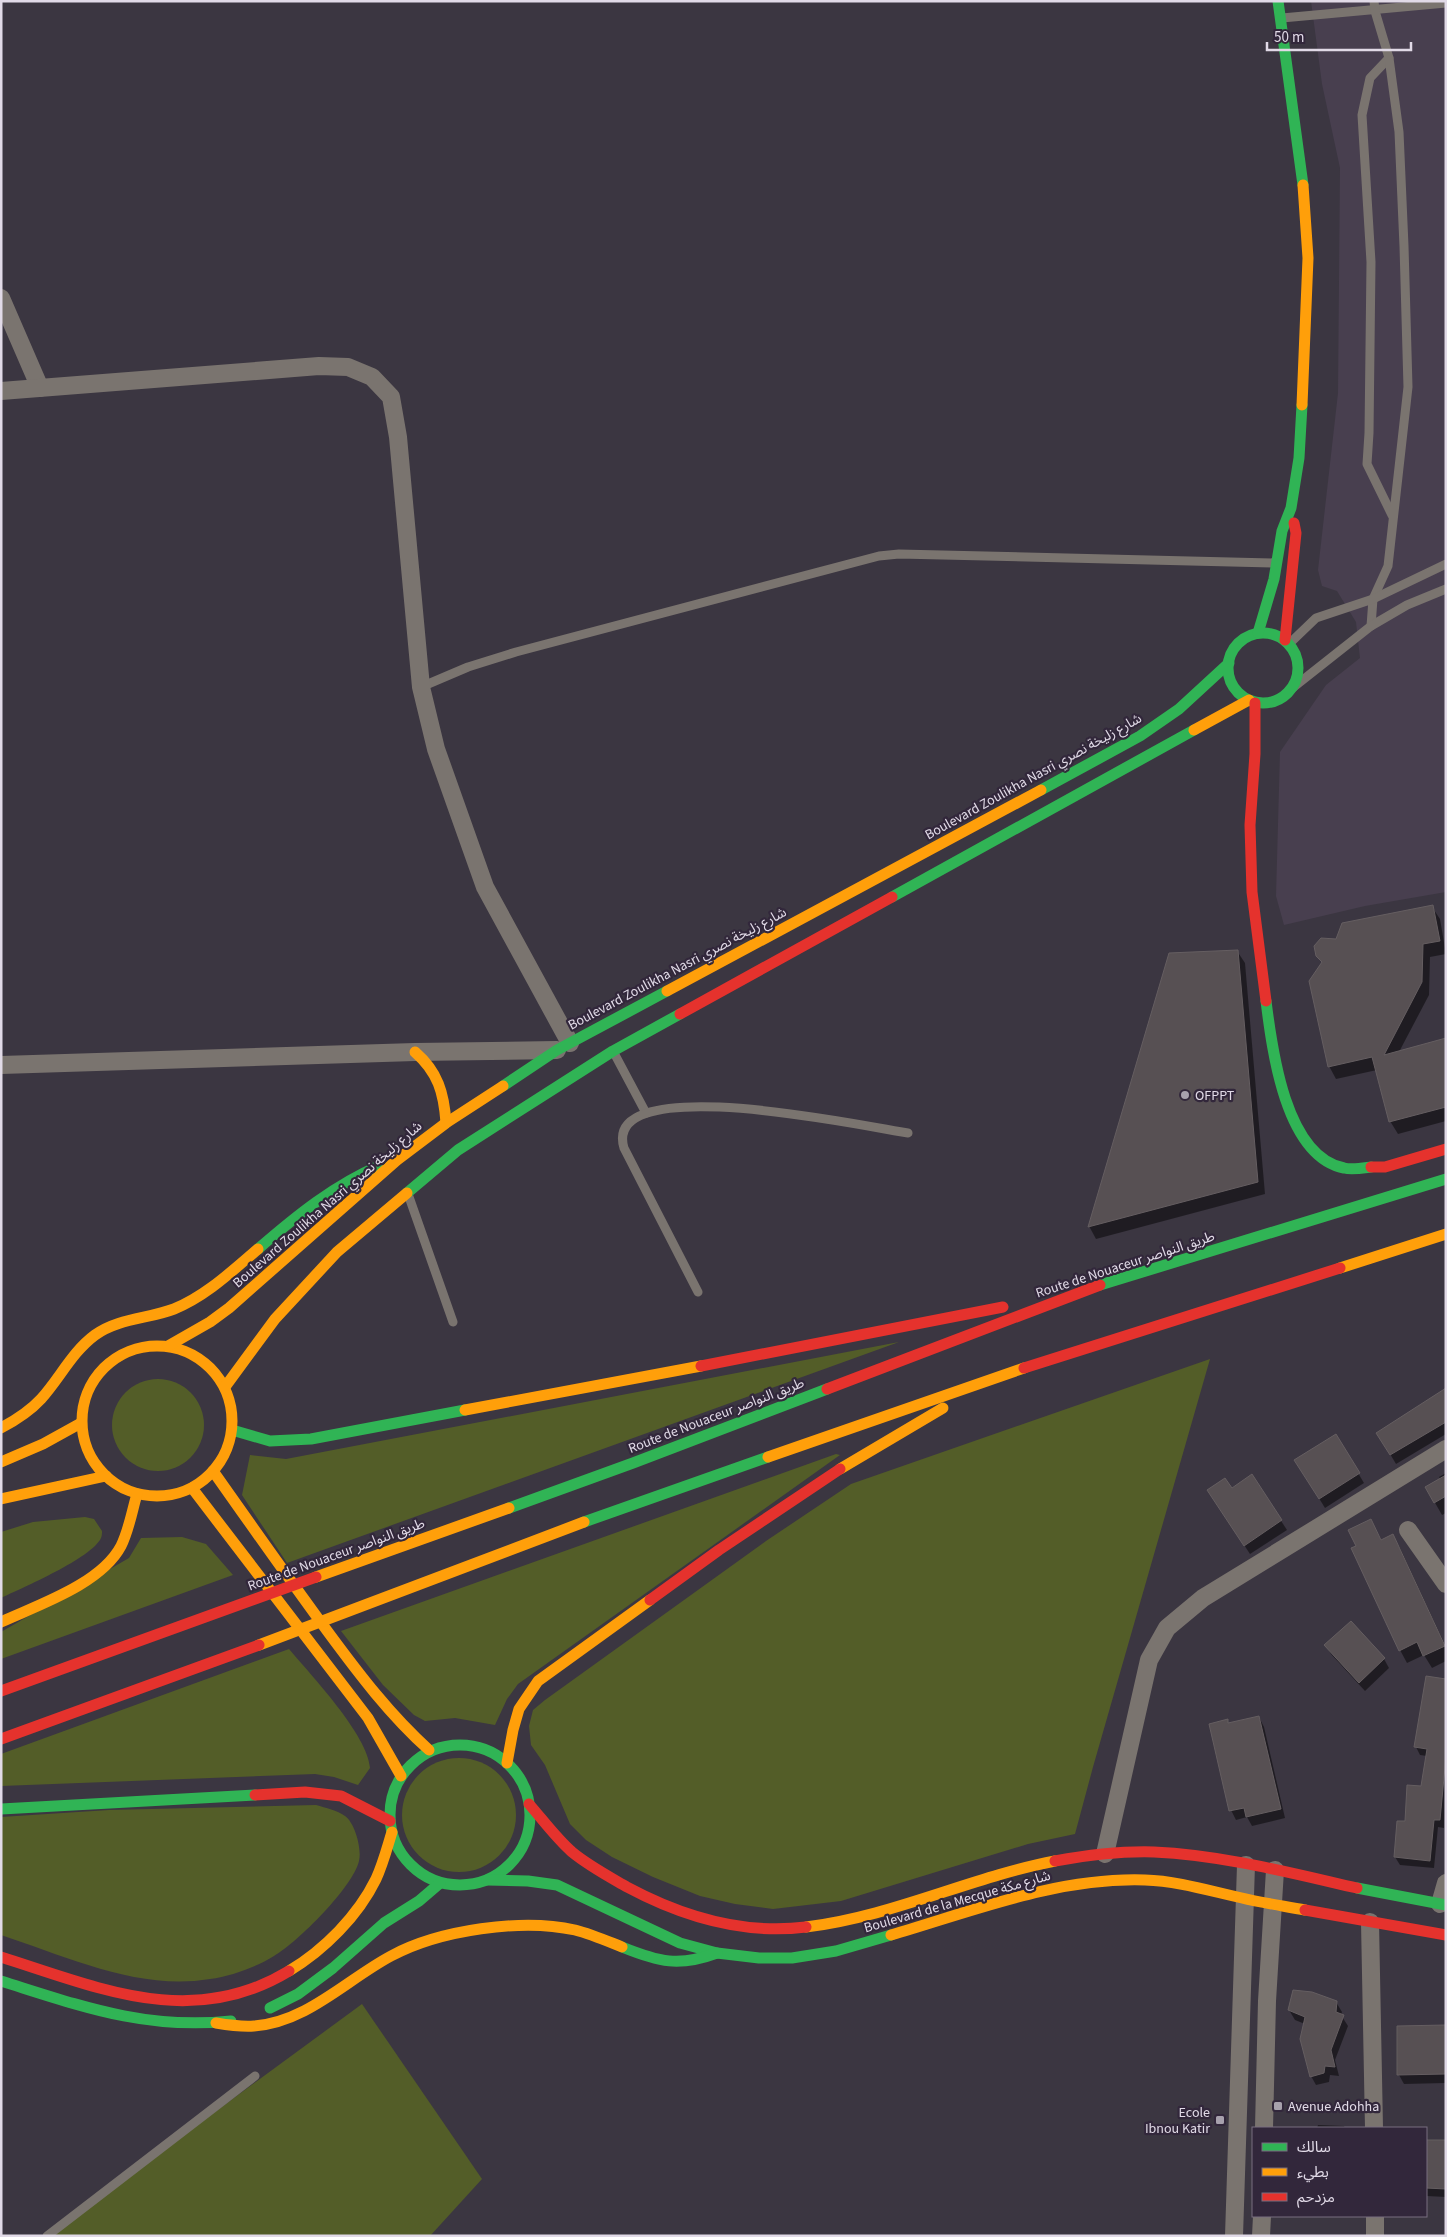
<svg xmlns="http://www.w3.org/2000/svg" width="1447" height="2237" viewBox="0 0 1447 2237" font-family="'Source Sans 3','Noto Sans Arabic',sans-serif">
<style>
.commercial{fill:#483f4f}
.green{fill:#535d28}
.shadow{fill:#0007}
.building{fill:#575053;stroke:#655e61}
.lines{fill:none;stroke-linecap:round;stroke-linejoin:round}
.lane{stroke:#7a746f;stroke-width:9}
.street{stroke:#7a746f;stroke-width:18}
.fast{stroke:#30b455;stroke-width:11}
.slow{stroke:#ff9f0a;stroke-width:11}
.jam{stroke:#e5322d;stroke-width:11}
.poi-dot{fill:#a7a1ad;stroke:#32273b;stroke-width:2}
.labels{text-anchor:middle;stroke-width:4.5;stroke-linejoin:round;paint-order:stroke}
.street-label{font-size:14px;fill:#e1dae7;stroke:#32273b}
.poi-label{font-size:14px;fill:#e1dae7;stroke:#32273b;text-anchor:start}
</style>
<rect width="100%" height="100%" fill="#3b3641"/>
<path class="commercial" d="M1311 1H1446V892L1365 906 1284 925 1276 896 1280 752 1326 685 1360 658 1356 622 1337 591 1322 586 1318 570 1338 393 1340 168 1322 84Z"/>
<g class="green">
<path d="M899 1342 287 1563 242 1495 250 1455 286 1459Z"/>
<path d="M1210 1359 1093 1767 1075 1834 1028 1844 841 1901 773 1909 735 1904 700 1896 653 1877 612 1857 586 1840 570 1824 545 1765 531 1745 529 1726 533 1710 545 1700 766 1541 851 1484Z"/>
<circle cx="158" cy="1425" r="46"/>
<path d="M836 1454 840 1455 518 1684 507 1699 495 1725 455 1718 425 1721 414 1715 383 1685 341 1631Z"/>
<path d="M85 1517 94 1519 102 1531C102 1533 102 1536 101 1538 92 1558 22 1588 1 1598V1532L33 1522Z"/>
<path d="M182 1537 206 1544 233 1575 1 1659V1632L129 1558 141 1538Z"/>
<path d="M289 1649C311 1675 368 1735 370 1768L358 1785 334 1777 315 1774 1 1786V1754Z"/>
<circle cx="459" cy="1815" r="57"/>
<path d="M316 1805C326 1808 337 1810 345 1816 355 1823 362 1849 359 1861 353 1887 298 1942 274 1956 256 1967 232 1976 210 1979 139 1991 68 1957 1 1935V1817L109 1810Z"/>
<path d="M362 2004 482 2179 430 2236H46Z"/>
</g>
<g class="shadow">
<path d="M1432 907 1440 919 1446 954 1430 957 1429 995 1399 1052 1446 1039V1121L1398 1134 1390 1121 1377 1070 1336 1079 1329 1066 1323 964 1318 956 1337 941Z"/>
<path d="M1237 951 1245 963 1265 1194 1096 1239 1089 1226Z"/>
<path d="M1446 1390V1434L1396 1464 1383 1442Z"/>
<path d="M1336 1436 1364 1483 1325 1508 1301 1469Z"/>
<path d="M1446 1473V1513L1442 1515 1426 1487 1441 1480 1439 1477Z"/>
<path d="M1252 1476 1287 1530 1250 1554 1214 1499Z"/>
<path d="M1371 1521 1382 1541 1393 1536 1400 1548 1446 1647V1661L1432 1668 1424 1655 1407 1663 1400 1650 1358 1546Z"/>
<path d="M1351 1622 1384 1659 1389 1668 1365 1691 1331 1654 1326 1645Z"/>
<path d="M1446 1681 1444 1828 1438 1827 1434 1868 1400 1865 1395 1857 1398 1822 1406 1823 1422 1787 1427 1756 1420 1755 1416 1747Z"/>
<path d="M1259 1717 1264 1727 1285 1818 1252 1826 1247 1817 1236 1820 1231 1810 1227 1721 1229 1724Z"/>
<path d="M1336 2002 1342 2012 1341 2015 1348 2026 1335 2060 1339 2076 1330 2075 1329 2082 1316 2085 1311 2076 1305 2024 1295 2020 1289 2010Z"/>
<path d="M1446 2027V2083L1404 2084 1399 2075Z"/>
<path d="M1318 2125 1344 2126 1345 2128H1317Z"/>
<path d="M1426 2141 1446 2142V2197L1426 2196Z"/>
</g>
<g class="building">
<path d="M1433 905 1440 941 1423 944 1422 982 1384 1055 1446 1038V1107L1389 1122 1372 1057 1328 1067 1309 981 1322 962 1316 956 1314 946 1321 938 1336 939 1342 923Z"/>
<path d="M1238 950 1258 1182 1088 1227 1169 953Z"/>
<path d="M1446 1388V1422L1390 1455 1376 1433Z"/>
<path d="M1336 1434 1360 1473 1319 1499 1294 1460Z"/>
<path d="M1252 1474 1282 1520 1244 1546 1207 1490 1225 1478 1232 1488Z"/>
<path d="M1446 1475V1496L1434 1503 1425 1487Z"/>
<path d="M1371 1519 1381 1540 1393 1534 1445 1646 1423 1656 1417 1642 1399 1651 1351 1548 1356 1546 1348 1530Z"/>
<path d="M1351 1621 1385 1658 1359 1683 1324 1645Z"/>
<path d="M1426 1676 1446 1679V1756L1440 1820H1434L1430 1861 1394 1857 1397 1821H1405L1407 1785 1421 1786 1427 1749 1414 1747Z"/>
<path d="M1259 1716 1281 1809 1246 1817 1244 1808 1229 1811 1209 1724 1228 1719V1723Z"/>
<path d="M1293 1990 1312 1992 1337 2001 1336 2012 1344 2015 1331 2050 1335 2067 1325 2066 1324 2073 1310 2077 1300 2039 1305 2017 1288 2010Z"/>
<path d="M1446 2025V2074L1397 2075V2026Z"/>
<path d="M1426 2140H1446V2189L1426 2188Z"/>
</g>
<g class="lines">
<g class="lane">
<path d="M1282 18 1446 3"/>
<path d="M1389 58 1370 78 1362 115 1371 262 1369 433 1367 464 1392 515"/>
<path d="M1371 626 1373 599 1388 566 1408 387 1404 246 1399 132 1389 58 1375 11 1374 1"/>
<path d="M1290 643 1316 618 1373 599 1446 564"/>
<path d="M421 687 468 667 516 652 879 556 899 554 1276 563"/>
<path d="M1290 690 1371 626 1407 605 1446 589"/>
<path d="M613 1051 646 1113"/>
<path d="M408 1194 453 1322"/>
<path d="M698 1292 624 1148C600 1068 873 1128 908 1133"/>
<path d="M47 2236 255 2076"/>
</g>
<g class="street">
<path d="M1 298 40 388"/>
<path d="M1 391 319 366 348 367 372 377 391 397 398 437 421 687 436 749 485 887 570 1043"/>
<path d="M1 1065 415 1052 557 1050"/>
<path d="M1408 1530 1446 1584"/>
<path d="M1105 1854 1149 1660 1167 1628 1203 1598 1446 1449"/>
<path d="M1440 1904 1446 1883"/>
<path d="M1370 1922 1374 2128"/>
<path d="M1264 2128 1267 2001 1275 1870"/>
<path d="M1375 2216V2236"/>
<path d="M1234 2236 1246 1865"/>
<path d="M1261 2236 1262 2216"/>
</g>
<g class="fast">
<path d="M1278 1 1303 185"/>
<circle cx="1263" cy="668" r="35"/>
<path d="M1258 633 1274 579 1282 531 1291 508 1299 458 1302 405"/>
<path d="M1041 790 1140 736 1179 709 1229 663"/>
<path d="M892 897 1194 730"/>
<path d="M1266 1001C1272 1049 1285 1156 1344 1168 1352 1170 1363 1168 1371 1167"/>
<path d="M503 1086 557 1050 667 991"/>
<path d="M407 1193 458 1150 613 1051 680 1014"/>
<path d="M258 1249C296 1216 334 1185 381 1165"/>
<path d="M1100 1285 1446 1179"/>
<path d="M232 1430 270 1441 311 1439 465 1410"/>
<path d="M509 1508 633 1463 827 1389"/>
<path d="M584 1522 768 1457"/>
<circle cx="460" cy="1815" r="70"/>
<path d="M1 1809 255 1795"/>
<path d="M487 1880 528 1881 557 1885 680 1943 717 1953 759 1958H792L836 1951 891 1935"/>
<path d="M1357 1888 1446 1905"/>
<path d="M622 1947C659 1962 679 1967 717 1953"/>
<path d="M1 1981C81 2006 145 2030 231 2021"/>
<path d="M270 2008 298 1994 333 1968 384 1923 419 1901 440 1883"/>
</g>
<g class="slow">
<path d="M1302 405 1308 258 1303 185"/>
<path d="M1194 730 1249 700"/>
<path d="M667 991 1041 790"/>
<path d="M415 1052C438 1072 444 1093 446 1123"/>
<path d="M1340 1268 1446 1234"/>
<circle cx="157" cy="1421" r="75"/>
<path d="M168 1346 210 1322 229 1308 397 1160 446 1123 503 1086"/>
<path d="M225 1387 275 1319 337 1252 407 1193"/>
<path d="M465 1410 701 1366"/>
<path d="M1 1428C16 1420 29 1412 41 1399 60 1378 72 1352 95 1335 119 1318 148 1319 174 1309 206 1296 232 1271 258 1249"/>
<path d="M768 1457 1024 1368"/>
<path d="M1 1462 43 1444 81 1423"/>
<path d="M840 1469 943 1408"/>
<path d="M213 1471C251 1525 289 1579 328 1632 359 1674 390 1715 429 1750"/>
<path d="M192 1488 368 1718 401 1776"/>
<path d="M1 1499 106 1476"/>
<path d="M316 1577 509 1508"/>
<path d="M1 1622C38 1605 101 1584 121 1546 129 1530 132 1511 137 1494"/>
<path d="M259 1645 584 1522"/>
<path d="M507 1763 513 1730 519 1709 538 1681 650 1600"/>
<path d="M806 1927C891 1917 971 1877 1055 1861"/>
<path d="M891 1935C973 1911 1058 1877 1145 1880 1178 1881 1210 1891 1242 1898 1262 1903 1284 1906 1305 1910"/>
<path d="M289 1971C324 1950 358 1916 376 1879 383 1864 387 1848 392 1832"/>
<path d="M216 2023C228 2025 241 2027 254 2026 307 2022 346 1980 391 1956 439 1930 522 1918 575 1930 591 1934 607 1941 622 1947"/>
</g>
<g class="jam">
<path d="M1285 640 1296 533 1294 523"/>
<path d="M1255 703V754L1250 825 1252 892 1266 1001"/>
<path d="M680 1014 892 897"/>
<path d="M1371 1167H1385L1446 1149"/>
<path d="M701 1366 1003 1307"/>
<path d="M1024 1368 1340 1268"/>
<path d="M827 1389 1100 1285"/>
<path d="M650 1600 719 1550 840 1469"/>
<path d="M1 1691 316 1577"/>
<path d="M1 1739 259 1645"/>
<path d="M255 1795 305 1792 341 1796 390 1821"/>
<path d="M529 1804C543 1820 556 1838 572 1852 589 1866 608 1876 627 1887 683 1917 742 1935 806 1927"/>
<path d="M1055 1861C1088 1855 1121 1851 1154 1852 1222 1855 1291 1873 1357 1888"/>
<path d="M1305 1910 1446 1935"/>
<path d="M1 1957C99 1988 192 2030 289 1971"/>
</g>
</g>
<g class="poi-dot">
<circle cx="1185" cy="1095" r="5"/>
<rect x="1273" y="2101" width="10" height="10" rx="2.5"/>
<rect x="1215" y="2115" width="10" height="10" rx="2.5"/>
</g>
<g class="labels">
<g class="street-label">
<text transform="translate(1033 776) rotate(-29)" y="5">Boulevard Zoulikha Nasri شارع زليخة نصري</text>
<text transform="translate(677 968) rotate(-28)" y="5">Boulevard Zoulikha Nasri شارع زليخة نصري</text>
<text transform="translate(327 1204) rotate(-41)" y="5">Boulevard Zoulikha Nasri شارع زليخة نصري</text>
<text transform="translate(1125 1264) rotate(-18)" y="5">Route de Nouaceur طريق النواصر</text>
<text transform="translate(716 1415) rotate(-21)" y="5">Route de Nouaceur طريق النواصر</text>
<text transform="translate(336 1554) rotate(-20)" y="5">Route de Nouaceur طريق النواصر</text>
<text transform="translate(957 1901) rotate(-16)" y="5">Boulevard de la Mecque شارع مكة</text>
</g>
<g class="poi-label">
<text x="1195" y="1100">OFPPT</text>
<text x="1288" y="2111">Avenue Adohha</text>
<text x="1210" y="2117" text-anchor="end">Ecole<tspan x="1210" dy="16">Ibnou Katir</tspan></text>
</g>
</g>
<rect width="1447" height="2237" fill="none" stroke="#e1dae7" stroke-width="5"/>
<rect x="1252" y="2127" width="175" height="90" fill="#32273b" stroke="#786f80"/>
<rect x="1262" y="2143" width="25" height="8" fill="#30b455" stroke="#786f80"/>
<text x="1297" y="2152" font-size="15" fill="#e1dae7">سالك</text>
<rect x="1262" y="2168" width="25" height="8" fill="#ff9f0a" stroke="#786f80"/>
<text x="1297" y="2177" font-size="15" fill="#e1dae7">بطيء</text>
<rect x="1262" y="2193" width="25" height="8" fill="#e5322d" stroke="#786f80"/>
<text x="1297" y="2202" font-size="15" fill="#e1dae7">مزدحم</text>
<path d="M1267 42v8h144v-8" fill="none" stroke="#e1dae7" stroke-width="2.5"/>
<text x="1274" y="42" font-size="15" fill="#e1dae7" stroke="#32273b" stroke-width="4" paint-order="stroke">50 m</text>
</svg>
